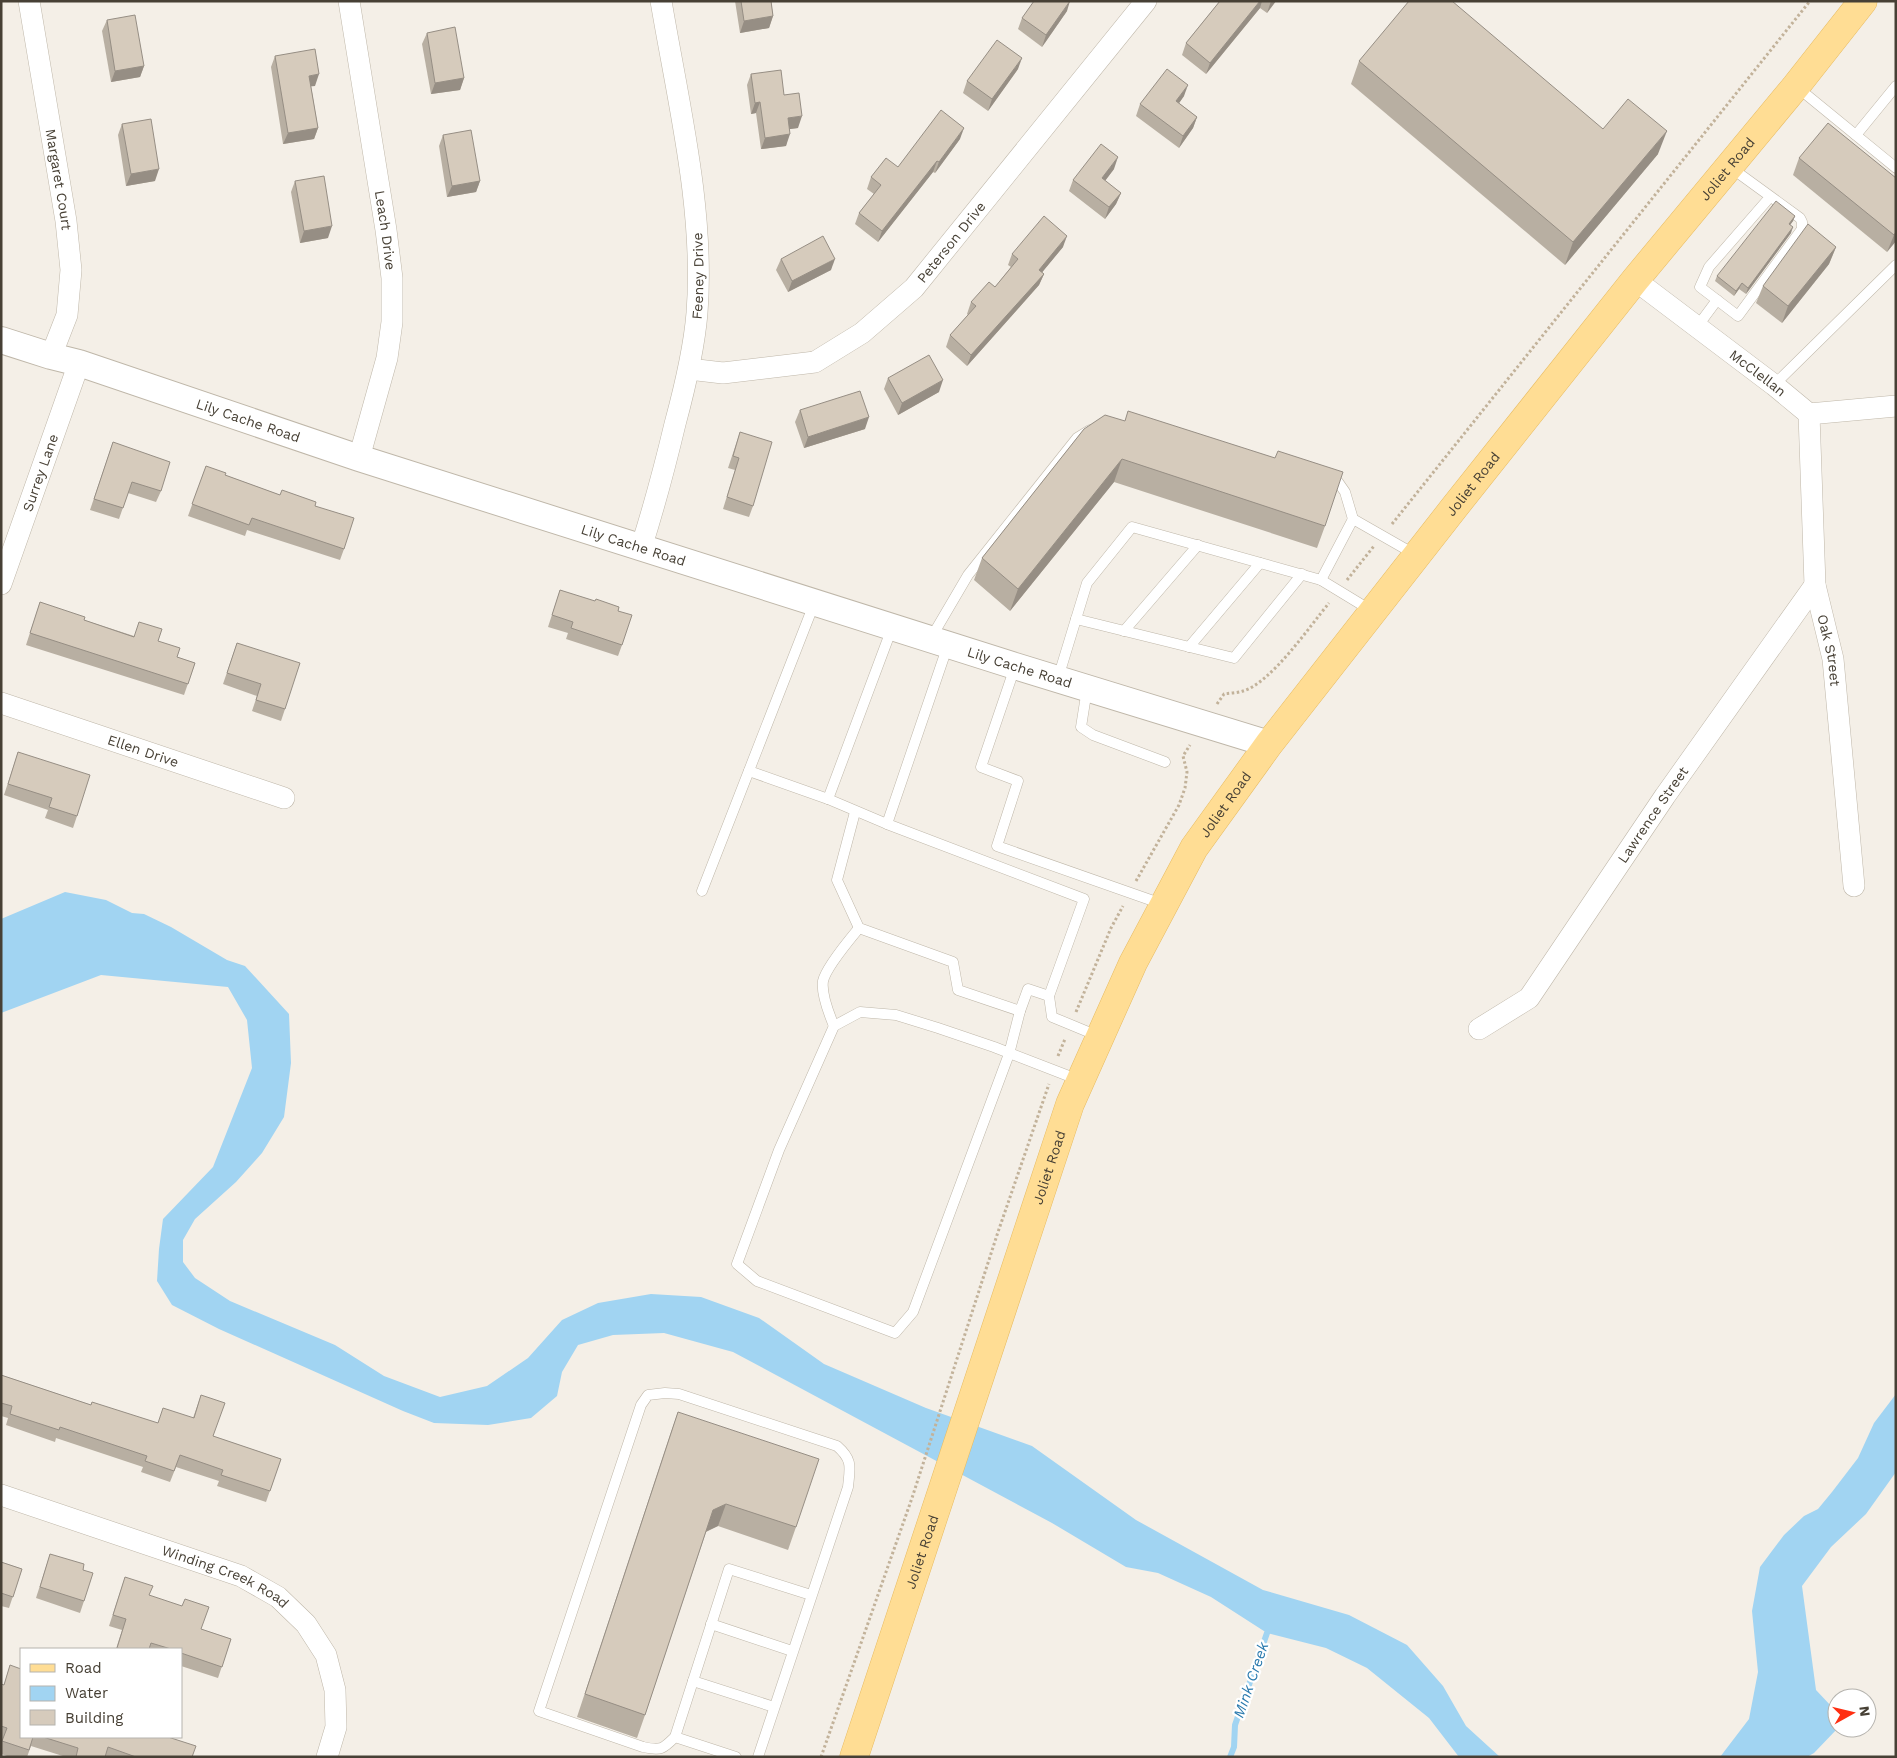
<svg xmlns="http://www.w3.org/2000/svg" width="1897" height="1758" viewBox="0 0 1897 1758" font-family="'Work Sans',sans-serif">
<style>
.water{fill:#a1d4f2}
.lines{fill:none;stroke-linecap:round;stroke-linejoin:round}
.stream{stroke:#a1d4f2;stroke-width:6}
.service-casing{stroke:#bfb7a9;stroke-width:11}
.minor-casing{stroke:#bfb7a9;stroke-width:22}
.tertiary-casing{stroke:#bfb7a9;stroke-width:28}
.primary-casing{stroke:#e7bb61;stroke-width:29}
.path{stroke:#c2b29a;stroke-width:3;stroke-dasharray:2.5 2.5;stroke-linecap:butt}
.service{stroke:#fff;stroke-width:10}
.minor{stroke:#fff;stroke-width:21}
.tertiary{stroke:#fff;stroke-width:26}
.primary{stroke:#ffdd94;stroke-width:28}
.wall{fill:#b8afa2}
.shaded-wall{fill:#968e84}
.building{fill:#d6cbbc;stroke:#968e84}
.labels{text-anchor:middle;stroke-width:4.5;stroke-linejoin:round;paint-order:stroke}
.street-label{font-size:14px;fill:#474035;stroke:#fff}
.water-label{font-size:15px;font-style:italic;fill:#2a7aae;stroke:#fff}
</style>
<rect width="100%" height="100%" fill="#f4efe7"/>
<g class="water">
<path d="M65 892 106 900 132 913 144 914 171 927 227 960 245 966 289 1014 291 1063 284 1117 262 1153 236 1182 195 1219 183 1240V1262L195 1278 230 1301 335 1345 384 1376 440 1397 487 1386 528 1358 562 1320 598 1303 651 1294 701 1297 759 1318 824 1364 926 1408 1032 1446 1136 1520 1263 1590 1349 1615 1407 1645 1443 1686 1466 1726 1500 1757H1459L1429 1718 1367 1668 1326 1648 1267 1633 1211 1597 1158 1573 1126 1567 1052 1523 733 1352 664 1333 613 1335 578 1345 562 1372 557 1396 531 1418 488 1425 434 1423 403 1411 219 1329 172 1305 157 1281 159 1249 163 1219 213 1167 252 1068 247 1020 228 987 101 975 1 1013V919Z"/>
<path d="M1896 1394V1472L1866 1514 1831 1547 1802 1586 1816 1690 1832 1707 1837 1729 1814 1753 1807 1757H1720L1749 1719 1758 1672 1752 1611 1760 1567 1784 1535 1804 1516 1818 1509 1832 1492 1858 1458 1874 1423Z"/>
</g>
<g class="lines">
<path class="stream" d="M1230 1757 1234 1747 1235 1725 1267 1633"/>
<g class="service-casing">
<g id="service">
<path d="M1797 87 1896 168"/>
<path d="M1856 135 1896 86"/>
<path d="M1730 167 1800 218 1802 222V229L1738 316 1700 287 1709 267 1770 197"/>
<path d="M1697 327 1717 300"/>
<path d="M1774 385 1896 265"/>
<path d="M1327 478 1338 482 1345 492 1353 519 1416 555"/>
<path d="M1321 580 1353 519"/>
<path d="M1076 619 1234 658 1302 574"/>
<path d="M1124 631 1198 545"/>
<path d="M931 638 968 575 1077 438 1090 430"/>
<path d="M1189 647 1260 563"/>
<path d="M1015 667 981 767 1018 781 997 846 1162 904"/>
<path d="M1058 678 1087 583 1132 527 1321 580 1372 611"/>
<path d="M1087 689 1081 727 1093 735 1165 762"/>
<path d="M749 771 828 799 887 824 948 645"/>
<path d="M828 799 892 628"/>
<path d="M855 812 837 880 859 928 953 962 958 990 1020 1011 1028 989 1049 996 1084 899 887 824"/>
<path d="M702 891 814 604"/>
<path d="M1049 996 1052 1017 1098 1036"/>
<path d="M1020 1011 1009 1054 913 1312 895 1333 757 1281 737 1264 779 1150 834 1026 860 1012 896 1015 938 1028 994 1047 1079 1080"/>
<path d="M834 1026C829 1014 821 994 823 981 826 967 850 939 859 928"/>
<path d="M711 1624 792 1651"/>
<path d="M693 1681 774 1707"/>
<path d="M675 1737 736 1757"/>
<path d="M758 1757 848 1487C850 1467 853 1460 837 1446L679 1394 665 1393 648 1395 641 1405 539 1711 643 1747C661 1751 663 1749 675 1737L729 1569 811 1595"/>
</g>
</g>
<g class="minor-casing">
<g id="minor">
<path id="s1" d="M29 1 66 221 71 270 67 315 51 356"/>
<path id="s2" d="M349 1 386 230 392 278V322L387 358 359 458"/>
<path id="s3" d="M1635 280 1774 385 1809 414 1896 406"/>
<path id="s4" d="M689 369 723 373 815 362 862 333 914 288 1146 1"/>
<path id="s5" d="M1809 414 1815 585 1833 659 1854 886"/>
<path id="s6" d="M641 548C654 507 665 466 675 424 685 387 694 350 697 313 705 210 678 102 661 1"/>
<path id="s7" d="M1 584 79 363"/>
<path id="s8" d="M1 703 284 798"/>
<path id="s9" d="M1479 1029 1529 998 1665 796 1815 585"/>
<path id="s10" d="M1 1495 241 1576 278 1597 306 1624 326 1655 335 1690 336 1727 327 1757"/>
</g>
</g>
<g class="tertiary-casing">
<g id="tertiary">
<path id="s11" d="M1 340 51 356 79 363 359 458 1015 666 1269 744"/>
</g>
</g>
<g class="primary-casing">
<g id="primary">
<path id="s12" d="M854 1757 1070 1104 1133 963 1194 848 1269 744 1453 509 1635 280 1796 86 1863 1"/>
</g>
</g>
<g class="path">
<path d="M1392 524 1810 1"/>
<path d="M1347 580 1374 546"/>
<path d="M1217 704 1224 694C1230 693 1237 693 1243 691 1271 683 1310 626 1329 603"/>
<path d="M1136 881 1179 805 1185 788 1187 772 1183 756 1190 745"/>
<path d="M1076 1012 1111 928 1123 906"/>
<path d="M1058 1056 1065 1039"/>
<path d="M821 1757 912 1498 998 1232 1049 1084"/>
</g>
<use href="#service" class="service"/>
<use href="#minor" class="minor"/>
<use href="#tertiary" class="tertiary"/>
<use href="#primary" class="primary"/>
</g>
<g class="wall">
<path d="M735 1H771L773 16 769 28 740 33Z"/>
<path d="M1220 1H1276L1267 13 1260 8 1206 74 1182 55 1186 43Z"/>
<path d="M1067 11 1042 47 1018 29 1022 18Z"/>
<path d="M107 20 144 66 140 77 111 82 102 31Z"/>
<path d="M427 33 464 78 460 90 431 94 422 44Z"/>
<path d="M275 56 315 86H311L318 128 314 139 283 144 271 67Z"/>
<path d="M1359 61 1603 129 1658 154 1565 265 1351 84Z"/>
<path d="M1018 69 988 111 963 93 967 81Z"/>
<path d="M751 74 784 95 798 128 789 129 786 146 761 149 756 113 751 114 747 85Z"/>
<path d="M1184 96 1179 103 1197 117 1193 128 1179 148 1136 116 1140 104Z"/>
<path d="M122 124 155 181 126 186 118 135Z"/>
<path d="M443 135 480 181 476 192 447 197 439 146Z"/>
<path d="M960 139 935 173 933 172 878 242 855 224 859 213 874 194 867 189 871 177 898 167Z"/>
<path d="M1799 158 1896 178V241L1887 252 1793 175Z"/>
<path d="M1114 169 1105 181 1121 193 1116 204 1105 219 1069 191 1073 180Z"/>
<path d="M295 181 328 238 300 243 291 192Z"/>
<path d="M1795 216 1793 221 1790 225 1791 233 1746 294 1739 289 1734 296 1715 281 1717 276Z"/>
<path d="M1063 247 1042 272 1044 274 1039 285 967 366 946 347 950 335 968 315 967 314 971 302 995 287 1011 267 1008 265 1012 254Z"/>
<path d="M1836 247 1829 264 1782 323 1756 303 1763 286Z"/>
<path d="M781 259 831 270 788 292 776 270Z"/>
<path d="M888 378 939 392 898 415 884 389Z"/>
<path d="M800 410 865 429 804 448 795 422Z"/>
<path d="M1084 429 1325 526 1317 548 1114 482 1010 611 974 580 982 558Z"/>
<path d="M740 432 753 506 749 517 723 509 735 470 728 468Z"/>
<path d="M113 442 161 491 156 502 128 493 119 519 90 510Z"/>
<path d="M206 466 225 475 280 495 315 506 344 549 340 560 247 530 245 536 188 516Z"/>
<path d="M560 590 618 611 622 645 618 656 566 639 568 633 548 627Z"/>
<path d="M40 602 84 620 134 636 158 641 177 657 195 663 184 695 26 645Z"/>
<path d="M237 643 285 709 281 721 252 711 257 696 223 684Z"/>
<path d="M18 752 77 816 73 828 45 818 48 810 4 795Z"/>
<path d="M1 1375 91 1405 157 1423 193 1418 201 1395 213 1436 281 1459 266 1502 217 1486 219 1481 176 1467 170 1482 141 1472 143 1467 56 1438 55 1442 6 1425 8 1418 1 1416Z"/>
<path d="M678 1412 796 1527 788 1550 718 1526 706 1532 645 1715 637 1738 577 1717 670 1435Z"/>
<path d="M50 1554 83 1570 84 1601 80 1613 36 1598Z"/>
<path d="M1 1562 22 1569 9 1608 1 1606Z"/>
<path d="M125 1577 149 1595 201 1629 231 1639 218 1678 181 1666V1649H116L122 1630 109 1626Z"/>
<path d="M10 1665 21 1737H168L192 1757H66L31 1746 27 1757H10L1 1754V1743L3 1739H1V1684L4 1685Z"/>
</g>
<g class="shaded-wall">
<path d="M1070 1 1067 11 1042 47 1046 35Z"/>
<path d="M1260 1H1262L1260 8 1206 74 1210 63Z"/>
<path d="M1271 1H1276L1267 13Z"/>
<path d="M773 16 769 28 740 33 744 21Z"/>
<path d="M1022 58 1018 69 988 111 992 99Z"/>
<path d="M144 66 140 77 111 82 115 71Z"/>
<path d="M319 74 315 86 305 87 309 76Z"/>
<path d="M464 78 460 90 431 94 435 83Z"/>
<path d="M1188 85 1184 96 1172 113 1176 101Z"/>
<path d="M760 102 756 113 751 114 755 103Z"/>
<path d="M802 116 798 128 783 130 788 118Z"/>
<path d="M1197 117 1193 128 1179 148 1183 136Z"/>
<path d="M318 128 314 139 283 144 288 133Z"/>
<path d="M964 128 960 139 935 173 939 162Z"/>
<path d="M1667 131 1658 154 1565 265 1573 242Z"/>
<path d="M790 134 786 146 761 149 765 138Z"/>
<path d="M1118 157 1114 169 1098 190 1102 178Z"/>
<path d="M937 161 933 172 878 242 882 231Z"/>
<path d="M159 169 155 181 126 186 131 174Z"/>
<path d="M480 181 476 192 447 197 452 186Z"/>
<path d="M1121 193 1116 204 1105 219 1109 207Z"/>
<path d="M1795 216 1793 221 1787 229 1789 224Z"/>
<path d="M332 226 328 238 300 243 304 231Z"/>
<path d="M1793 227 1791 233 1746 294 1748 288Z"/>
<path d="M1896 232V241L1887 252 1894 235Z"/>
<path d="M1067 236 1063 247 1035 281 1039 270Z"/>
<path d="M1836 247 1829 264 1782 323 1788 306Z"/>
<path d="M835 259 831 270 788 292 792 281Z"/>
<path d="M1044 274 1039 285 967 366 971 355Z"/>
<path d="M1742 283 1739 289 1734 296 1736 291Z"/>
<path d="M943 380 939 392 898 415 902 403Z"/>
<path d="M869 417 865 429 804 448 808 437Z"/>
<path d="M1122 459 1114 482 1010 611 1018 589Z"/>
<path d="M726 1504 718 1526 705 1532 713 1510Z"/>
</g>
<g class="building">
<path d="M741 1H771L773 16 744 21Z"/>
<path d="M1034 1H1070L1046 35 1022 18Z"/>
<path d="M1220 1H1260L1210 63 1186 43Z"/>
<path d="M1409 1H1452L1603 129 1628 99 1667 131 1573 242 1359 61Z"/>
<path d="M135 15 144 66 115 71 107 20Z"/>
<path d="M455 27 464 78 435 83 427 33Z"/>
<path d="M997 40 1022 58 992 99 967 81Z"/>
<path d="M315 49 319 74 309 76 318 128 288 133 275 56Z"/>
<path d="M1167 69 1188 85 1176 101 1197 117 1183 136 1140 104Z"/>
<path d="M781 70 784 95 799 93 802 116 788 118 790 134 765 138 760 102 755 103 751 74Z"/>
<path d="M941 110 964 128 939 162 937 161 882 231 859 213 881 185 871 177 886 158 898 167Z"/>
<path d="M151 119 159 169 131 174 122 124Z"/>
<path d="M1828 123 1896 178V232L1894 235 1799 158Z"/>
<path d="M471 130 480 181 452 186 443 135Z"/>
<path d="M1101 144 1118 157 1102 178 1121 193 1109 207 1073 180Z"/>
<path d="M324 176 332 226 304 231 295 181Z"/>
<path d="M1776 201 1795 216 1789 224 1793 227 1748 288 1742 283 1736 291 1717 276Z"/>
<path d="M1044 216 1067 236 1039 270 1044 274 971 355 950 335 976 306 971 302 989 282 995 287 1018 259 1012 254Z"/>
<path d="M1808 224 1836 247 1788 306 1763 286Z"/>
<path d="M823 236 835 259 792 281 781 259Z"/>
<path d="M929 355 943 380 902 403 888 378Z"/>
<path d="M860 391 869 417 808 437 800 410Z"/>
<path d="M1128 411 1275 458 1278 451 1343 472 1325 526 1122 459 1018 589 982 558 1084 429 1105 415 1125 421Z"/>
<path d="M740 432 772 442 753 506 727 497 739 458 733 456Z"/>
<path d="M113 442 170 462 161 491 132 482 123 508 94 499Z"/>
<path d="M206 466 226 473 225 475 280 495 282 490 316 502 315 506 354 518 344 549 252 518 249 525 192 504Z"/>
<path d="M560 590 595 601 596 599 619 607 618 611 632 615 622 645 571 628 573 622 552 615Z"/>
<path d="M40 602 85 617 84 620 134 637 139 622 162 629 158 641 180 648 177 657 195 663 188 684 30 633Z"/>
<path d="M237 643 300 663 285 709 256 700 261 684 227 673Z"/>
<path d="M18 752 90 775 77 816 49 807 52 798 8 784Z"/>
<path d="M1 1375 91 1405 92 1402 158 1423 163 1408 194 1418 201 1395 225 1403 213 1436 281 1459 270 1491 221 1475 223 1470 180 1455 174 1471 145 1461 147 1456 60 1427 59 1430 10 1414 12 1406 1 1403Z"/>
<path d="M678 1412 819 1459 796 1527 726 1504 713 1510 645 1715 585 1694Z"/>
<path d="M50 1554 84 1564 83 1570 93 1573 84 1601 40 1587Z"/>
<path d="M1 1562 22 1569 13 1597 1 1593Z"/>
<path d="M125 1577 153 1586 149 1595 182 1606 185 1599 209 1607 201 1629 231 1639 222 1667 181 1653V1649H171L151 1643 149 1649H122L117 1648 126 1619 113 1615Z"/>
<path d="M10 1665 21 1669V1737H33L29 1750 2 1741 7 1728 1 1726V1684L4 1685Z"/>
<path d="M43 1737H168L196 1746 192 1757H136L108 1747 105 1757H76L78 1748Z"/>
</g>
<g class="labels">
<g class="street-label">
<text dy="5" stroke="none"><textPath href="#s12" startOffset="1836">Joliet Road</textPath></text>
<text dy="5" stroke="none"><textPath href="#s1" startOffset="181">Margaret Court</textPath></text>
<text dy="5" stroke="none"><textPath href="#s2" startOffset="232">Leach Drive</textPath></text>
<text dy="5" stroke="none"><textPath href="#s4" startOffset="310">Peterson Drive</textPath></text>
<text dy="5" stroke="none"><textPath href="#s6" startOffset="279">Feeney Drive</textPath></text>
<text dy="5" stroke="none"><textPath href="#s3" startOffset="154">McClellan</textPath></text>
<text dy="5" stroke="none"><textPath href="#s11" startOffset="260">Lily Cache Road</textPath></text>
<text dy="5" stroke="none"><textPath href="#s7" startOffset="118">Surrey Lane</textPath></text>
<text dy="5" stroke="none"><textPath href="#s12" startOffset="1431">Joliet Road</textPath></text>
<text dy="5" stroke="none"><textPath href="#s11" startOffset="665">Lily Cache Road</textPath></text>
<text dy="5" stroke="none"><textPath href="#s5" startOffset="238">Oak Street</textPath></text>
<text dy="5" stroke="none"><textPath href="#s11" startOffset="1070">Lily Cache Road</textPath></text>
<text dy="5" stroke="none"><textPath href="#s8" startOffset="150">Ellen Drive</textPath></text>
<text dy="5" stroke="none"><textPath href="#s12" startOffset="1026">Joliet Road</textPath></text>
<text dy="5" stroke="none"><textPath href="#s9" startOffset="280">Lawrence Street</textPath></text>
<text dy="5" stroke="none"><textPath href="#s12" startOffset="621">Joliet Road</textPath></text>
<text dy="5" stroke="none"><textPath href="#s12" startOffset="216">Joliet Road</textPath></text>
<text dy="5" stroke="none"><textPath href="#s10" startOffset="239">Winding Creek Road</textPath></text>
</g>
<g class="water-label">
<text transform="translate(1251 1680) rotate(-71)" y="5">Mink Creek</text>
</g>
</g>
<rect width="1897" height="1758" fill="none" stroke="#474035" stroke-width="5"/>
<rect x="20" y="1648" width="162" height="90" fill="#ffffff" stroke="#b5b3ae"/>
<rect x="30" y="1664" width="25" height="8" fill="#ffdd94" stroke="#b5b3ae"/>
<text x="65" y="1673" font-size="15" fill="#474035">Road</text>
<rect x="30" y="1686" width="25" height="15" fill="#a1d4f2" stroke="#b5b3ae"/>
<text x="65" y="1698" font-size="15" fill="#474035">Water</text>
<rect x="30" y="1710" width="25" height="15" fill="#d6cbbc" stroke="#b5b3ae"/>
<text x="65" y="1723" font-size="15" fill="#474035">Building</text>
<g transform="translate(1852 1713) rotate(82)"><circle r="24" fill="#ffffff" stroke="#b5b3ae"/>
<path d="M0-4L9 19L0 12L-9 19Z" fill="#ff2f12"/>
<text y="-8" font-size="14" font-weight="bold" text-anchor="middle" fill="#474035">N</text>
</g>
</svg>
